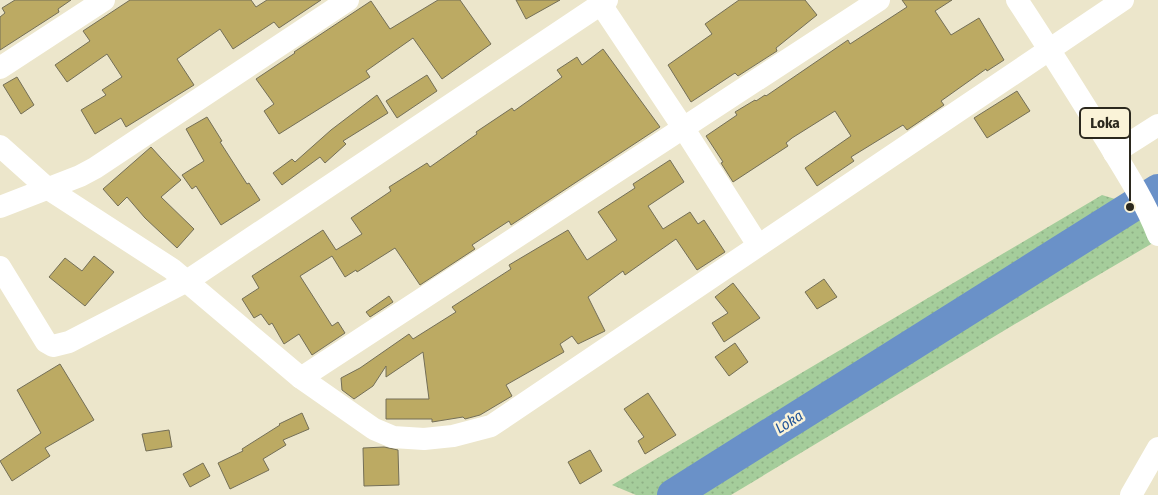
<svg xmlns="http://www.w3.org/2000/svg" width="1158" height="495" viewBox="0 0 1158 495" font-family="'Fira Sans Condensed',sans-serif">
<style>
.grass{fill:url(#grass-dots)}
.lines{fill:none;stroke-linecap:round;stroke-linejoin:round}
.river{stroke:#6a91c8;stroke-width:32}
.building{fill:#bcaa63;stroke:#746f57}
.minor{stroke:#fff;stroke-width:22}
.labels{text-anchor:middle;stroke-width:5;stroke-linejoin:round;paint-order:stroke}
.water-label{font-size:15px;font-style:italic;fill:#225498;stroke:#faf3d8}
.leader{fill:none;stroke:#2b281e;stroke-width:2}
.callout-dot{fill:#2b281e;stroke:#faf3d8;stroke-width:2}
.callout{fill:#faf3d8;stroke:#2b281e;stroke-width:2}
.callout-label{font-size:15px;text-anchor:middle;font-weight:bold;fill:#2b281e}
</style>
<defs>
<pattern id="grass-dots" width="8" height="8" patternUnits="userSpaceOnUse" patternTransform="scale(1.25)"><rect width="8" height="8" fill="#a5cd9b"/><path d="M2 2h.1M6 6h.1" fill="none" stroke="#8eb085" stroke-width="1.8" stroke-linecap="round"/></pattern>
</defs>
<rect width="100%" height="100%" fill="#ece6cb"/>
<path class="grass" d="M1158 184V240L1015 324 731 495H636L612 485 1102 195 1128 203Z"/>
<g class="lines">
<path class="river" d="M673 495 1158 190"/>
</g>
<g class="building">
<path d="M15 0H71L58 9 59 12 0 50V17L5 13 2 8Z"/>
<path d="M130 0H251L256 7 267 0H321L279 28 274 22 233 49 220 29 177 59 194 85 126 127 121 118 95 134 81 110 106 95 102 90 122 77 107 54 67 82 55 65 90 41 83 31Z"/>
<path d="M438 0H460L491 44 442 79 413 38 366 71 370 77 279 134 264 111 274 104 256 79 295 53 294 52 371 1 390 29Z"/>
<path d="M516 0H560L526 19Z"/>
<path d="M739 0H805L817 15 776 48 777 51 738 76 735 73 691 102 668 65 712 34 705 24Z"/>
<path d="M902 0H952L935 11 951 35 979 18 1004 60 987 71 986 69 941 101 944 105 907 130 903 125 851 157 854 161 817 186 805 168 851 136 835 111 792 138 786 143 788 146 733 182 721 163 723 162 706 136 737 115 735 112 755 100 756 101 765 95 766 96 848 40 850 44 907 7Z"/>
<path d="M603 49 660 127 511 225 509 221 472 245 475 249 420 285 395 248 357 272 356 270 345 277 332 256 300 276 332 326 338 322 345 333 312 355 299 334 284 344 272 323 269 325 261 314 254 318 242 299 259 288 252 276 323 230 336 250 362 234 351 218 391 191 389 187 427 163 430 167 477 134 476 132 512 108 514 111 562 77 557 70 577 57 582 65Z"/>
<path d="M427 75 437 91 397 118 386 101Z"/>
<path d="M17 77 34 105 21 114 3 85Z"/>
<path d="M1017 91 1030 111 987 138 974 118Z"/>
<path d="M377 95 388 113 343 141 346 144 325 163 320 157 282 185 273 173 292 159 295 162 331 130Z"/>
<path d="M207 117 222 141 220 142 247 184 249 183 260 200 221 225 196 186 192 189 182 175 204 161 186 129Z"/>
<path d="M151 147 181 180 161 197 194 229 177 248 145 218 127 197 118 206 103 189Z"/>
<path d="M670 160 684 182 648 206 663 229 690 212 698 224 704 220 725 252 697 270 676 239 625 275 623 271 588 297 605 331 578 344 572 336 560 344 564 352 506 385 512 396 480 415 465 419 463 417 432 422V419H386V399H429L423 352 386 377V366L373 386 354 399 342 390 341 378 360 368 409 334 413 339 456 312 452 307 511 269 509 265 568 230 587 260 617 240 598 212 635 188 633 184Z"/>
<path d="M94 256 114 272 85 306 49 277 65 258 82 271Z"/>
<path d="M824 279 837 297 817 309 805 292Z"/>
<path d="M733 283 760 318 724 342 712 323 728 313 715 297Z"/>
<path d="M389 296 393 302 370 317 366 312Z"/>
<path d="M735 343 748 362 729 376 715 357Z"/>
<path d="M60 364 94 420 45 448 50 456 12 481 0 461 41 433 17 390Z"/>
<path d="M648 393 676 435 645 454 638 441 644 437 624 409Z"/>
<path d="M302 413 309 429 283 440 286 445 263 459 269 470 230 489 218 463 243 451 242 449 280 425 279 424Z"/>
<path d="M169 430 172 447 146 451 142 434Z"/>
<path d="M384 447 398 450 399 485 364 486 363 448Z"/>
<path d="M590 450 602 471 580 484 568 462Z"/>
<path d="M203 463 210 476 190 487 183 474Z"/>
</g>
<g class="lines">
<g class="minor">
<path d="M598 0 684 129 758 245"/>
<path d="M1017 0C1047 45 1076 92 1105 138 1124 169 1145 201 1158 235"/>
<path d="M0 68 104 0"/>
<path d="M0 146 47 188 172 269 301 378 374 429 393 437 424 439 453 436 491 426 1123 0"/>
<path d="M1114 153 1158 125"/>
<path d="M0 207 80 176 95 168 348 0"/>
<path d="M0 267 46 342 53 346 69 342 187 281 607 0"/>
<path d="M301 378 879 0"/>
<path d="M1131 495 1158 448"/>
</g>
</g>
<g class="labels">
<g class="water-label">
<text transform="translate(789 422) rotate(-32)" y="5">Loka</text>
</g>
</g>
<path class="leader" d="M1130 207L1130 123"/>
<circle class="callout-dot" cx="1130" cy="207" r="5"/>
<rect class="callout" x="1080" y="108" width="50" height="30" rx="5"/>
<g class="callout-label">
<text x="1105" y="128">Loka</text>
</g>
</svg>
